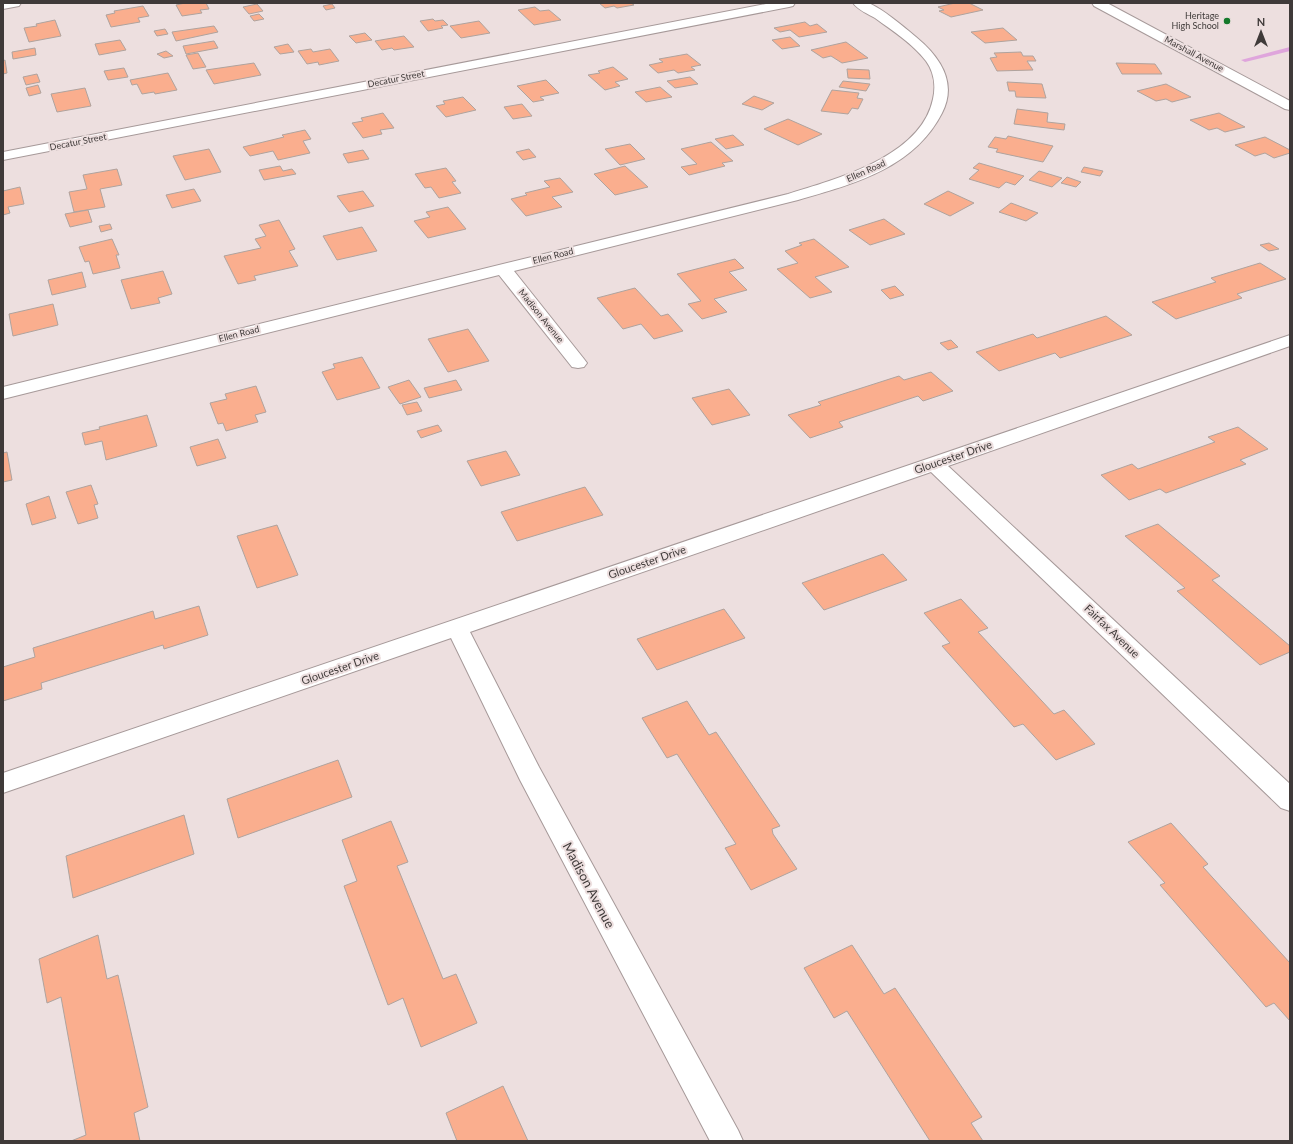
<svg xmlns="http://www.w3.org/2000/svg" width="1293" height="1144" viewBox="0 0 1293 1144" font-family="Lato,sans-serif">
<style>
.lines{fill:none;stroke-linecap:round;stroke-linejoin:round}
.stream{fill:#dfa5dc;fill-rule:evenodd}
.building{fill:#faae8e;stroke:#afa39e}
.minor-casing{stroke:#a69999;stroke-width:2}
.minor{fill:#fff;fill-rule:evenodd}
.poi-dot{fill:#15792b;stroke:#eddfdf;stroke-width:1.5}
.labels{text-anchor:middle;stroke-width:4;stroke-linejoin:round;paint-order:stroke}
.far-poi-label{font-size:9px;fill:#3f3a39;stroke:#eddfdf;text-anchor:end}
.far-street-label{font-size:9px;fill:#3f3a39;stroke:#eddfdf}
.street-label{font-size:11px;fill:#3f3a39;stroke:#eddfdf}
.near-street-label{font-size:13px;fill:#3f3a39;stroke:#eddfdf}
</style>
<rect width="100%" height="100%" fill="#eddfdf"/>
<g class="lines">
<path class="stream" d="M1290 47V51L1245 62 1241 60Z"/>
</g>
<g class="building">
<path d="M185 3H206L209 9 200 10 202 13 182 16 176 5Z"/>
<path d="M599 3H631L634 5 617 8 614 6 605 8Z"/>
<path d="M955 3H969L983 10 951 17 939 11 944 10 938 7Z"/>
<path d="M257 4 263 11 249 14 243 7Z"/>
<path d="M332 4 335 8 326 10 323 6Z"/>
<path d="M143 6 149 16 138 18 140 22 111 27 106 15 115 13 114 11Z"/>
<path d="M535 7 540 11 549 10 561 20 534 25 518 10Z"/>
<path d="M259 14 264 19 254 21 250 16Z"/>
<path d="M433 19 435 21 443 20 448 25 441 26 443 28 428 31 420 21Z"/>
<path d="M55 20 61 36 29 42 24 28 37 26 36 24Z"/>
<path d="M479 21 490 33 461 38 450 26Z"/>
<path d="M805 22 810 26 817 24 827 32 799 37 790 30 780 32 774 28Z"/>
<path d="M214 26 218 32 176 41 172 32Z"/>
<path d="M1003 28 1017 40 985 43 971 32Z"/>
<path d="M165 29 168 34 157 36 154 31Z"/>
<path d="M365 33 372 40 356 43 349 36Z"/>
<path d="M404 36 414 47 394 50 392 48 382 50 375 41Z"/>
<path d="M790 37 800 46 782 49 772 40Z"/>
<path d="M120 40 126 50 99 55 95 44Z"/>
<path d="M214 41 218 48 186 54 183 46Z"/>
<path d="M846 42 868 58 842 63 831 56 823 58 811 50Z"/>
<path d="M288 44 294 52 280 54 274 47Z"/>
<path d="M35 48 36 55 13 59 12 52Z"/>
<path d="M311 49 313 52 330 49 339 61 319 65 318 62 307 64 298 51Z"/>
<path d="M166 51 173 56 164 58 157 54Z"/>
<path d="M1021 52 1023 56H1033L1036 61H1027L1033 70 997 71 990 58 997 57 994 53Z"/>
<path d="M198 53 206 67 193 69 186 55Z"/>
<path d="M687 54 701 65 691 67 695 70 678 73 674 70 658 73 649 65 663 62 659 59Z"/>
<path d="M5 60 7 73 3 74V61Z"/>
<path d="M254 63 261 75 214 84 206 70Z"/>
<path d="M1116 63 1155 64 1162 74H1122Z"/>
<path d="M613 67 628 79 615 82 620 86 605 90 588 75 600 73 598 71Z"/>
<path d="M124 68 128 77 108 80 104 71Z"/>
<path d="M847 69 869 70 870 79 848 78Z"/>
<path d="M168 73 177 90 155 94 154 92 142 94 137 84 132 85 130 80Z"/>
<path d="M37 74 40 82 26 85 23 77Z"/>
<path d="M690 77 698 84 675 88 667 81Z"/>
<path d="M546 80 559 93 540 97 544 100 533 102 517 86Z"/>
<path d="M843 81 870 84 866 91 839 87Z"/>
<path d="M1007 82 1042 84 1046 98 1016 97 1015 91H1009Z"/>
<path d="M1166 84 1191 97 1172 102 1166 99 1156 101 1137 91Z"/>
<path d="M38 85 41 93 29 96 26 88Z"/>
<path d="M660 87 672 97 646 102 635 92Z"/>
<path d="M85 88 91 106 57 112 51 94Z"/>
<path d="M832 90 859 93 857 98 863 99 858 109 852 108 848 114 821 111Z"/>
<path d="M754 96 774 103 762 110 742 104Z"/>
<path d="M463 97 476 110 446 117 436 106 445 104 443 101Z"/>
<path d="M522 104 532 116 513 119 504 107Z"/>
<path d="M1017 109 1048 113 1047 122 1065 124 1064 130 1014 124Z"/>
<path d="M383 113 394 128 380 130 382 134 363 138 352 123 363 121 361 118Z"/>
<path d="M1219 113 1245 127 1225 132 1217 128 1209 130 1190 120Z"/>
<path d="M788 119 822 134 798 145 764 129Z"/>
<path d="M305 130 311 139 303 141 310 153 278 160 273 151 250 156 243 147 284 137 282 135Z"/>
<path d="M733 135 744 145 726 149 715 139Z"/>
<path d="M1008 136 1053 146 1043 162 996 152 998 149 988 147 995 137 1006 139Z"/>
<path d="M1265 137 1290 150V153L1274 158 1265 153 1255 156 1235 145Z"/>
<path d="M711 142 733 161 722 163 725 166 689 175 681 167 697 164 681 149Z"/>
<path d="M630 144 645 159 620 165 605 149Z"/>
<path d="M209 149 221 172 185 180 173 156Z"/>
<path d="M529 149 536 157 523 160 516 152Z"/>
<path d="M363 150 369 159 348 163 343 154Z"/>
<path d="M979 163 1024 176 1015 185 1006 182 999 188 969 179 979 170 973 168Z"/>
<path d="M280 166 283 171 292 169 296 174 264 180 259 170Z"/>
<path d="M625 166 648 187 615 195 594 174Z"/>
<path d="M1084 167 1103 171 1100 176 1081 172Z"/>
<path d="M446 168 456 181 452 182 461 193 439 198 431 187 425 188 415 174Z"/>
<path d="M117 169 122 185 100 189 105 207 74 212 69 192 87 189 83 175Z"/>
<path d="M1039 171 1062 178 1052 187 1029 180Z"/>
<path d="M1067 177 1081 182 1076 187 1061 183Z"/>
<path d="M560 178 573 192 552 197 562 207 526 216 511 199 527 195 525 193 550 187 544 181Z"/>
<path d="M20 187 24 204 8 207 10 213 3 215V191Z"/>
<path d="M194 189 201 201 172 208 166 195Z"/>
<path d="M363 191 374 206 349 212 337 196Z"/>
<path d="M948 191 974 203 950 216 924 204Z"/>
<path d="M1011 203 1038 213 1026 221 999 212Z"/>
<path d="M448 207 466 229 428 238 414 221 430 217 426 212Z"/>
<path d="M88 210 92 222 70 227 65 214Z"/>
<path d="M884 219 905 234 870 245 849 230Z"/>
<path d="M279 220 295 249 289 251 298 266 254 276 256 280 238 284 224 256 261 248 255 239 266 236 259 225Z"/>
<path d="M110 224 112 229 101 232 99 226Z"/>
<path d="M362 227 377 251 337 260 323 236Z"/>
<path d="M112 239 119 255H116L120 268 93 274 89 261 85 262 79 247Z"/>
<path d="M814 239 849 267 815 277 832 292 810 298 777 269 798 263 785 251 802 245 799 243Z"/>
<path d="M1269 243 1279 249 1269 251 1260 245Z"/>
<path d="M735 259 744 268 729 272 747 290 714 299 727 312 702 319 688 304 701 301 677 274Z"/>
<path d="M1260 263 1286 279 1237 294 1242 298 1176 319 1152 302 1216 282 1211 278Z"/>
<path d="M163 271 172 294 158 298 160 303 131 309 121 280Z"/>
<path d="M82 272 86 287 52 295 48 280Z"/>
<path d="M895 286 904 295 890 299 881 290Z"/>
<path d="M635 288 661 316 668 314 683 331 654 339 641 324 623 329 597 298Z"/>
<path d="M53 304 58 325 13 336 9 314Z"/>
<path d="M1106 316 1132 335 1060 358 1055 353 999 371 976 352 1033 334 1037 338Z"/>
<path d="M468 329 489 361 448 372 428 339Z"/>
<path d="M951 340 958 347 948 350 940 343Z"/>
<path d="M362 357 380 388 337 400 322 372 335 368 333 364Z"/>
<path d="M931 372 953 391 923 401 918 396 839 422 843 427 810 438 788 415 821 405 818 402 899 376 904 380Z"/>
<path d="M409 380 421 397 400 404 388 387Z"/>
<path d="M456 380 462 390 429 398 424 388Z"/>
<path d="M256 386 266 412 255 415 258 422 226 431 223 423 218 424 210 403 227 399 225 394Z"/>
<path d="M729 389 750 415 712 425 692 398Z"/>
<path d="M417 402 422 411 407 415 402 405Z"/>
<path d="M147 415 157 446 106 460 102 441 85 445 82 433 100 429 99 427Z"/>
<path d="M438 425 442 431 421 438 417 431Z"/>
<path d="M1238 427 1268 449 1240 460 1246 464 1166 493 1160 489 1129 500 1101 475 1132 464 1138 469 1215 442 1208 437Z"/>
<path d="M218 439 226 458 197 466 190 447Z"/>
<path d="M506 451 520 475 481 486 467 461Z"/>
<path d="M7 452 12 480 3 482V453Z"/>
<path d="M91 485 98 504 94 505 98 518 78 524 66 492Z"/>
<path d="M585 487 603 515 517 541 501 512Z"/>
<path d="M49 496 56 518 32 525 26 504Z"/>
<path d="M1158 524 1220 576 1212 580 1290 646V652L1260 665 1177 591 1185 588 1125 536Z"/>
<path d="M277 525 298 575 257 588 237 536Z"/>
<path d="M883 554 907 580 824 610 802 583Z"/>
<path d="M961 599 988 628 978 632 1054 714 1064 710 1095 744 1056 760 1023 724 1014 727 942 646 950 643 924 613Z"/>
<path d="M199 606 208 635 164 649 163 645 41 683 42 689 3 701V667L35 657 33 648 153 611 155 619Z"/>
<path d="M724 609 745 638 657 670 637 639Z"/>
<path d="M687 701 709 735 716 732 780 826 772 829 773 834 797 869 751 890 725 848 736 844 677 754 667 758 642 718Z"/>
<path d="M338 760 352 797 238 838 227 799Z"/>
<path d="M184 815 194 854 73 898 66 856Z"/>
<path d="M391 821 408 862 397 866 443 979 456 974 477 1023 421 1047 403 998 388 1005 344 886 357 881 342 840Z"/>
<path d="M1171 823 1208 864 1203 867 1290 963V1021L1274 1003 1266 1007 1160 885 1165 883 1128 842Z"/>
<path d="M98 935 107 979 118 975 148 1107 134 1113 140 1141H71L86 1135 61 997 47 1003 39 959Z"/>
<path d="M852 945 884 994 895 988 982 1117 971 1123 983 1141H930L847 1011 834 1018 804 968Z"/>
<path d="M503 1086 528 1141H457L446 1113Z"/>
</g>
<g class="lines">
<g class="minor-casing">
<g id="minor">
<path d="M3 3H21L19 6 3 9Z"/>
<path d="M771 3H795L793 6 789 7 3 160V152Z"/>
<path d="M853 3C858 3 864 2 868 3 882 8 904 27 916 37 939 56 958 82 942 113 914 168 854 184 798 200L514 271 584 359 587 363 584 367 578 368 572 367 499 275 3 399V387L788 194C836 179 921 157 933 99 936 86 934 72 926 61 913 44 893 31 875 18 868 14 858 10 853 3Z"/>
<path d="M1092 3H1107L1290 101V110L1285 109 1094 6Z"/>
<path d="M1290 335V346L948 466 1290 784V811L1281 808 931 472 470 632 539 767 738 1130 743 1141H710L520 780 451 638 3 793V773L927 459Z"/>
</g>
</g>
<use href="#minor" class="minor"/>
</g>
<circle class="poi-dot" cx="1227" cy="21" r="4"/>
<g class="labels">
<g class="far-poi-label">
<text x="1219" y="19">Heritage<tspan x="1219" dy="10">High School</tspan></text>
</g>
<g class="far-street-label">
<text transform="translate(1194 54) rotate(28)" y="3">Marshall Avenue</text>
<text transform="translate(396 79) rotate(-11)" y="3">Decatur Street</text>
<text transform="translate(78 142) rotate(-11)" y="3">Decatur Street</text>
<text transform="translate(866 171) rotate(-24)" y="3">Ellen Road</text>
<text transform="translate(553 256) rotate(-14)" y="3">Ellen Road</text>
<text transform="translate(541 316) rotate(51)" y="3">Madison Avenue</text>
<text transform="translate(239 334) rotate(-14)" y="3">Ellen Road</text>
</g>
<g class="street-label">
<text transform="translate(953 457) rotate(-19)" y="4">Gloucester Drive</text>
<text transform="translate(647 562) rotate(-19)" y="4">Gloucester Drive</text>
<text transform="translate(1112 631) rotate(44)" y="4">Fairfax Avenue</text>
<text transform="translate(340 668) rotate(-19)" y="4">Gloucester Drive</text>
</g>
<g class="near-street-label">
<text transform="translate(589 885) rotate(62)" y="5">Madison Avenue</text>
</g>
</g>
<rect width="1293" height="1144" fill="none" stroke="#3f3a39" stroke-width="8"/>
<g transform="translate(1261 32)" stroke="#eddfdf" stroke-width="3" paint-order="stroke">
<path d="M0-3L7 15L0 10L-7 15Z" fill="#3f3a39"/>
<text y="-6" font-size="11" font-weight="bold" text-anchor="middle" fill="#3f3a39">N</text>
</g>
</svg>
